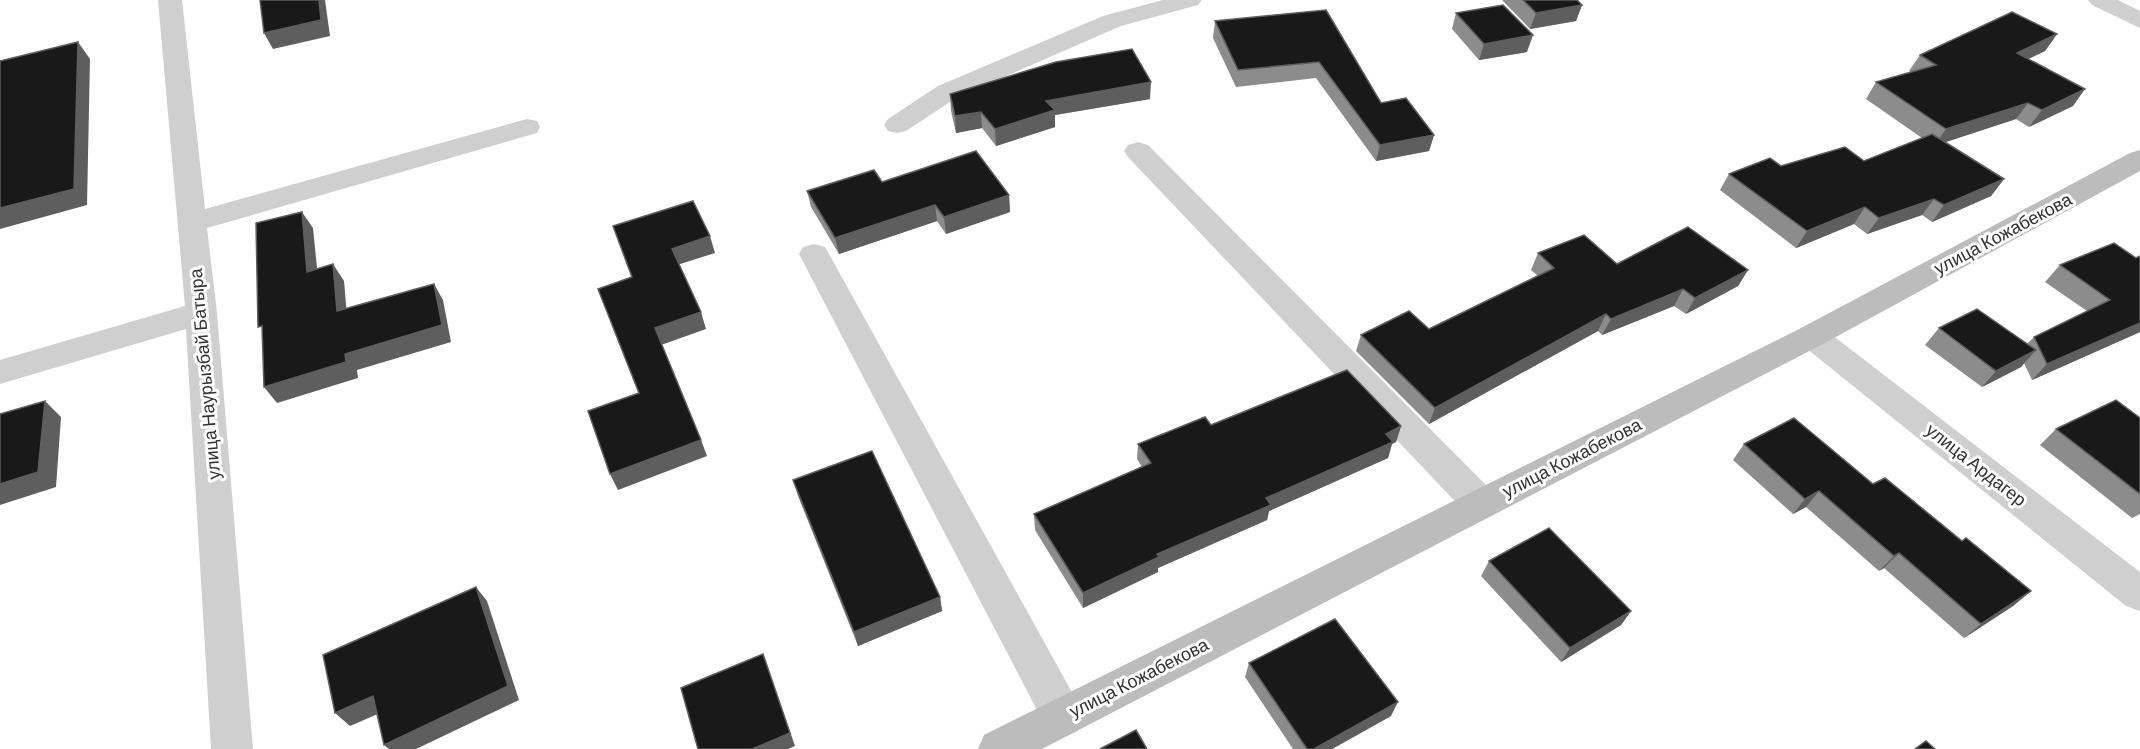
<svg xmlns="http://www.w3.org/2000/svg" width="2140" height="749" viewBox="0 0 2140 749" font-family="Barlow,sans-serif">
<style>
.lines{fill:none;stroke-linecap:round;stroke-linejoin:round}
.street{fill:#cfcfcf;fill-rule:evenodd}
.secondary{fill:#bcbcbc;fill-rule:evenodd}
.wall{fill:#8c8c8c}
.shaded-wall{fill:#5e5e5e}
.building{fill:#191919;stroke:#5e5e5e;stroke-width:1.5}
.labels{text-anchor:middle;stroke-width:6;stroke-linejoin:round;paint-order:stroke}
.street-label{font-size:18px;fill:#323232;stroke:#fff}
</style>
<rect width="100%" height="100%" fill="#fff"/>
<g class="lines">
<g class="street">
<path d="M158 0H182L205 209 527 119 537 121 540 127 537 133 207 228 217 313 253 749H211L186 329 0 384V360L185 306Z"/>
<path d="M1163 0H1202L1198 5 1121 26 956 98 906 131 897 133 888 131 884 125 888 119 938 86 1103 16Z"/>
<path d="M2088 0H2118L2140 11V28L2092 5Z"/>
<path d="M1138 142 1148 145 1494 493 1499 504 1494 515 1481 519 1468 515 1128 157 1124 151 1128 145Z"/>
<path d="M814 244 825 247 829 254 1078 703 1084 717 1078 731 1063 737 1048 731 799 254 803 247Z"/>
<path d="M1812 324 1823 328 2140 572V611L2126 606 1801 344 1796 336 1801 328Z"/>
</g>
<path class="secondary" d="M2140 150V171L1823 344 1042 749H978L984 735 1801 328 2130 153Z"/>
</g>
<g class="wall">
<path d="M1502 0H1577L1582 5 1576 21 1530 29Z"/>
<path d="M1326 10 1381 103 1434 135 1429 151 1376 161 1316 78 1236 87 1213 38 1215 21Z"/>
<path d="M1456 13 1527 52 1479 60 1452 29Z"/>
<path d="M2057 34 2045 51 2028 59 2073 106 2029 127 2016 119 1945 142 2004 179 1991 196 1932 222 1922 215 1867 234 1854 224 1796 248 1720 190 1729 174 1781 166 1864 161 1922 138 1866 99 1876 82 1911 72 1909 71 1920 55Z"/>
<path d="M950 94 1150 99 1055 115V127L996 146 982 128 956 133 951 111Z"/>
<path d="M882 182 1009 195 1010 212 946 234 937 221 839 254 811 207 807 191Z"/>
<path d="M2114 243 2140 332 2032 380 2024 363 2021 367 1982 387 1925 345 1939 328 2027 344 2034 337 2087 311 2045 282 2060 265Z"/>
<path d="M1538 253 1617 264 1748 270 1738 286 1686 314 1674 306 1602 335 1598 331 1429 424 1356 351 1361 335 1429 329 1538 276 1531 270Z"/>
<path d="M2140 418V514L2132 518 2040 445 2056 429Z"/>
<path d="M1211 425 1401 426 1396 442 1392 444 1388 458 1269 511 1267 520 1158 568V572L1083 608 1035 530 1034 514 1142 467 1137 459 1138 444Z"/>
<path d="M1744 444 1873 484 1962 541 2031 591 2013 606 1964 638 1884 568 1879 571 1806 507 1793 514 1733 460Z"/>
<path d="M793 480 940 597 942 611 858 646 798 496Z"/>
<path d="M1489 561 1631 611 1621 625 1561 662 1481 576Z"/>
<path d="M1249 663 1391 716 1332 749H1293L1245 677Z"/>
</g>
<g class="shaded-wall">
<path d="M319 0H325L330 36 273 49 264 33Z"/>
<path d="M1582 5 1576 21 1530 29 1536 13Z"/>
<path d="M2057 34 2045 51 2005 70 2017 53Z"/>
<path d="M1533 35 1527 52 1479 60 1484 44Z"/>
<path d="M78 42 90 59 87 205 0 229V208Z"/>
<path d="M1151 82 1150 99 1055 115V127L996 146 995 129 1046 101Z"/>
<path d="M2085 89 2073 106 2029 127 2042 110Z"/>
<path d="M2028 103 2016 119 1934 146 1946 129Z"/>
<path d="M981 112 982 128 956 133 955 116Z"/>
<path d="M1434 135 1429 151 1376 161 1380 145Z"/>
<path d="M2004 179 1991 196 1932 222 1944 205Z"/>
<path d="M1009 195 1010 212 946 234 944 217Z"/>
<path d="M1934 199 1922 215 1867 234 1879 218Z"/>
<path d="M935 205 937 221 839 254 835 238Z"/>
<path d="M1865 207 1854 224 1796 248 1807 231Z"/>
<path d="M302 212 313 228 319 288 307 272Z"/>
<path d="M710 236 715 253 677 265 672 249Z"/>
<path d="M333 264 344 281 348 327 337 311Z"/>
<path d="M1748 270 1738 286 1686 314 1695 298Z"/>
<path d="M434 284 443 300 451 342 357 370 358 378 277 403 264 387Z"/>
<path d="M1683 289 1674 306 1602 335 1611 319Z"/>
<path d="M701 312 706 329 661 345 655 328Z"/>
<path d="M1606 314 1598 331 1429 424 1435 408Z"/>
<path d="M2140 323V332L2032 380 2047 364Z"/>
<path d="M2036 350 2021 367 1982 387 1996 371Z"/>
<path d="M45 401 61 417 56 487 0 505V484Z"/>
<path d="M1401 426 1396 442 1392 444 1388 458 1269 511 1267 520 1158 568V572L1083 608V593L1157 554 1266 498Z"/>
<path d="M701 440 707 456 618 490 610 474Z"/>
<path d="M1819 491 1806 507 1793 514 1805 499Z"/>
<path d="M1899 553 1884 568 1879 571 1894 556Z"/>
<path d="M476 587 487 601 519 700 416 749H389L384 745Z"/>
<path d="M2031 591 2013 606 1964 638 1981 624Z"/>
<path d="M940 597 942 611 858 646 854 632Z"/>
<path d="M1631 611 1621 625 1561 662 1570 648Z"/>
<path d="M763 654 768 668 795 746 788 749H752Z"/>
<path d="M373 696 387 710 350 726 335 713Z"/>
<path d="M1398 702 1391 716 1332 749H1314Z"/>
</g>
<g class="building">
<path d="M260 0H319L321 20 264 33Z"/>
<path d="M1523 0H1577L1582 5 1536 13Z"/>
<path d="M1503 5 1533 35 1484 44 1456 13Z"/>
<path d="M1326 10 1381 103 1406 98 1434 135 1380 145 1319 62 1238 70 1215 21Z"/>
<path d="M2012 12 2057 34 2017 53 2085 89 2042 110 2028 103 1946 129 1876 82 1936 65 1920 55Z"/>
<path d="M78 42 74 189 0 208V61Z"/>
<path d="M1132 49 1151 82 1046 101 1055 110 995 129 981 112 955 116 950 94 1056 62Z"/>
<path d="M1932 134 2004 179 1944 205 1934 199 1879 218 1865 207 1807 231 1729 174 1770 158 1781 166 1845 147 1864 161Z"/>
<path d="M976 151 1009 195 944 217 935 205 835 238 807 191 874 170 882 182Z"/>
<path d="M693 201 710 236 672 249 701 312 655 328 701 440 610 474 588 411 639 393 598 289 632 277 613 226Z"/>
<path d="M302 212 307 272 333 264 337 311 434 284 442 325 345 354 346 362 264 387 262 326 258 327 256 223Z"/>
<path d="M1688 227 1748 270 1695 298 1683 289 1611 319 1606 314 1435 408 1361 335 1409 311 1429 329 1554 268 1538 253 1584 235 1617 264Z"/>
<path d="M2114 243 2136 258 2140 256V323L2047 364 2034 337 2110 300 2060 265Z"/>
<path d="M1977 309 2036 350 1996 371 1939 328Z"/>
<path d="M1347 370 1401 426 1386 434 1393 442 1266 498 1271 505 1157 554 1159 557 1083 593 1034 514 1151 463 1138 444 1205 417 1211 425Z"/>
<path d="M2116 400 2140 418V494L2056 429Z"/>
<path d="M45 401 38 472 0 484V414Z"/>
<path d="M1794 418 1873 484 1885 478 1962 541 1966 538 2031 591 1981 624 1899 553 1894 556 1819 491 1805 499 1744 444Z"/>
<path d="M872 451 940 597 854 632 793 480Z"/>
<path d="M1549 528 1631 611 1570 648 1489 561Z"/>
<path d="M476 587 508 686 384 745 373 696 335 713 323 655Z"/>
<path d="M1335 619 1398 702 1314 749H1307L1249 663Z"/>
<path d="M763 654 790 733 752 749H698L681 688Z"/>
<path d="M1136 730 1147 749H1100Z"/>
<path d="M1926 741 1935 749H1915Z"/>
</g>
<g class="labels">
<g class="street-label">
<text transform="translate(2003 234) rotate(-28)" y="6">улица Кожабекова</text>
<text transform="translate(205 374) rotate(-95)" y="6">улица Наурызбай Батыра</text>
<text transform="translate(1572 458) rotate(-27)" y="6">улица Кожабекова</text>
<text transform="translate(1976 465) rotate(38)" y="6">улица Ардагер</text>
<text transform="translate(1139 678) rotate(-27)" y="6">улица Кожабекова</text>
</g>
</g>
</svg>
